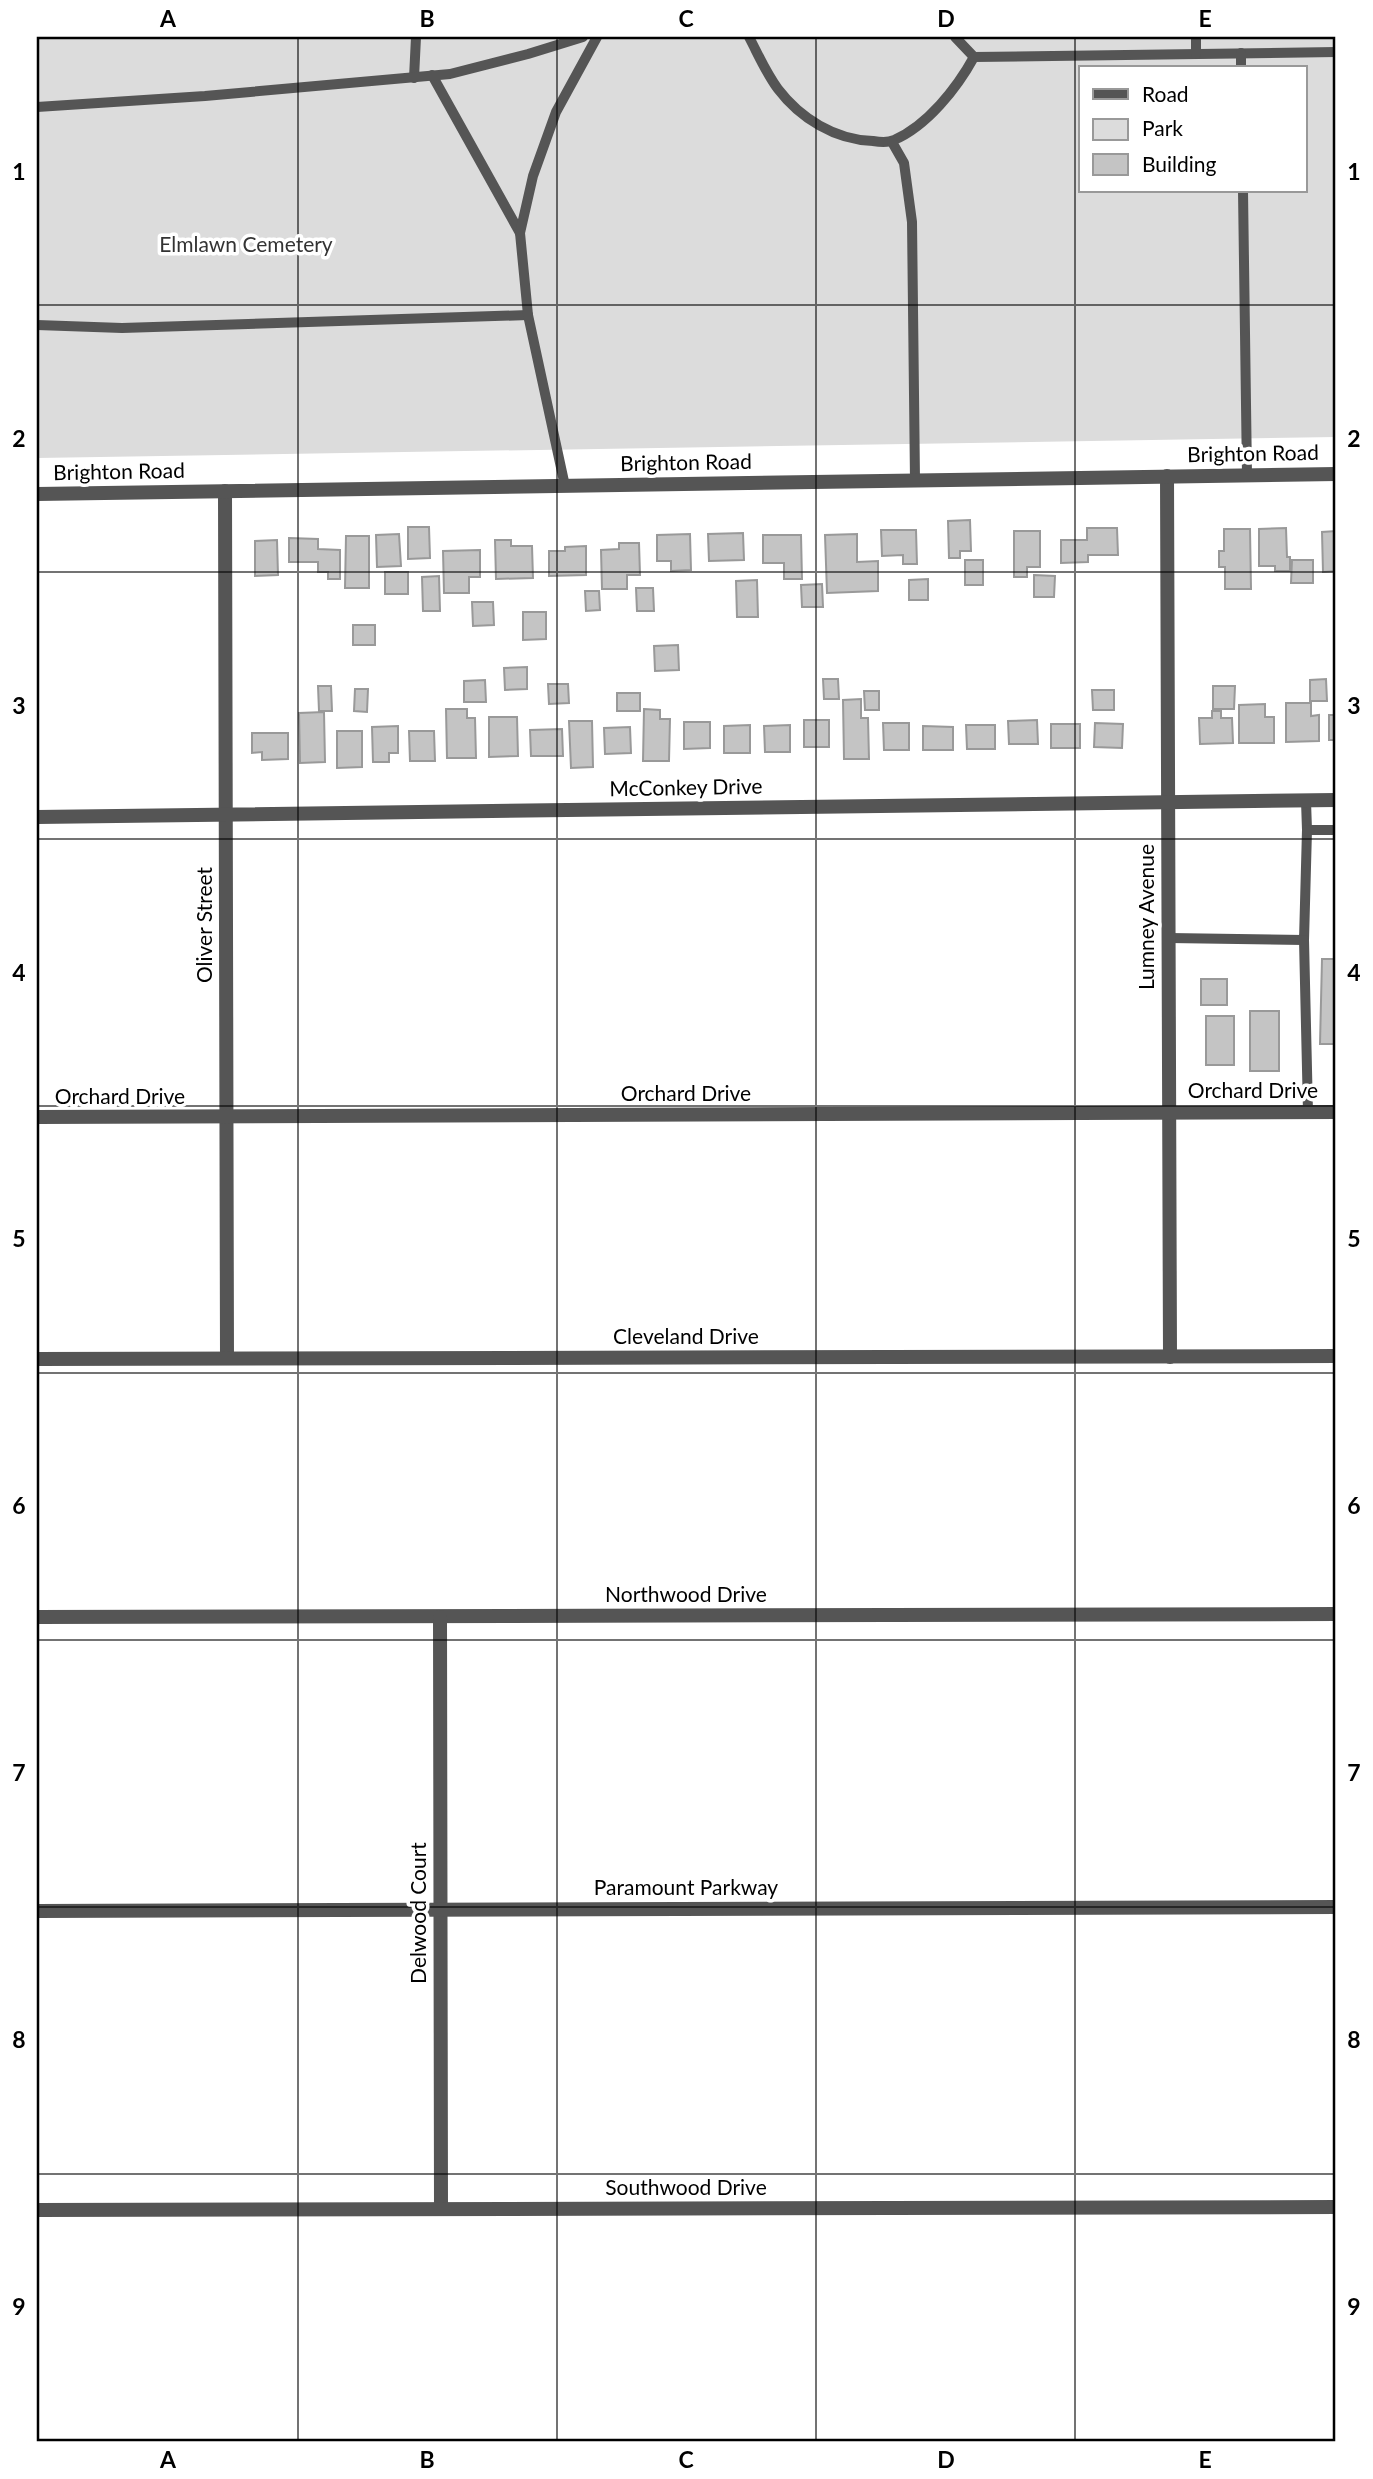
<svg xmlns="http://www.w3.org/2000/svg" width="1373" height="2479" viewBox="0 0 1373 2479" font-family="Lato,sans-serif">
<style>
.green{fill:#dcdcdc;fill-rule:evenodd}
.building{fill:#c4c4c4;stroke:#999;stroke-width:2}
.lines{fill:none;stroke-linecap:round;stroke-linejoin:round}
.service{stroke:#555;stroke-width:10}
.minor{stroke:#555;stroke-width:14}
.tertiary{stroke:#555;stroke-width:14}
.grid{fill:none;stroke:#000;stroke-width:2;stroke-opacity:0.55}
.labels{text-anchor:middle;stroke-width:7;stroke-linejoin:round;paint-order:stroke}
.park-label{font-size:21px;fill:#333;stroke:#fff}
.street-label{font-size:21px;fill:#000;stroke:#fff}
.neatline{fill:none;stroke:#000;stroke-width:2.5}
.grid-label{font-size:23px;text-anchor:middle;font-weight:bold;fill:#000}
</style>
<rect width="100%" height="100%" fill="#fff"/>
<path class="green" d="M37 37H1336V437L37 458ZM1081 68H1305V191H1081Z"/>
<g class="building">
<path d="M970 520 971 551H960V558H949L948 521Z"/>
<path d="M408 527H429L430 558 408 559Z"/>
<path d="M1087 528H1117L1118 555H1088V562L1061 563V540H1087Z"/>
<path d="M1286 528 1287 557H1290V571H1275V566H1259V529Z"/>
<path d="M1224 529H1250L1251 589H1225V567H1219V551H1224Z"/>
<path d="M881 530H916L917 564H903V555L882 556Z"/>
<path d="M1014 531H1040V567H1027V577H1014Z"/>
<path d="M1336 531V571L1323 572 1322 532Z"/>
<path d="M743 533 744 560 709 561 708 534Z"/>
<path d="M399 534 401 566 377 567 376 535Z"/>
<path d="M690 534 691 570 671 571V561H657V535Z"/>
<path d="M857 534V562L878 561V591L827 593 825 535Z"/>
<path d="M763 535H801L802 579H784V563H763Z"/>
<path d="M346 536H369V588H345Z"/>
<path d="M289 538 318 539V549L340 550V579H328V572H318V562H289Z"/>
<path d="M277 540 278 575 255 576V541Z"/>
<path d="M495 540H511V546H532L533 578 496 579Z"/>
<path d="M619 543H639L640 575H627V589H602L601 550 619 549Z"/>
<path d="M586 546V575L549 576V551H565V547Z"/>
<path d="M480 550V577H469V593H444L443 551Z"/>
<rect x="965" y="560" width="18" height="25"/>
<path d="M1292 560H1313V583H1291Z"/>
<rect x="385" y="572" width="23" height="22"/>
<path d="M1034 575 1055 576 1054 597H1034Z"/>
<path d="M439 576 440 611H423L422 577Z"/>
<path d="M928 579V600H909V580Z"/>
<path d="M757 580 758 617H737L736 581Z"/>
<path d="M822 584 823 607H802L801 585Z"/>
<path d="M636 588H653L654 611H637Z"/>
<path d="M585 591H599L600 610 586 611Z"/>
<path d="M472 602H493L494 625 473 626Z"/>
<path d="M523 612H546V639L523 640Z"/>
<rect x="353" y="625" width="22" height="20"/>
<path d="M678 645 679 670 655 671 654 646Z"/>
<path d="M527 667V689L505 690 504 668Z"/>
<path d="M823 679H838L839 699H824Z"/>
<path d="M1326 679 1327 701H1310V680Z"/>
<path d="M485 680 486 702H464V681Z"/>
<path d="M548 684H568L569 703 549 704Z"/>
<path d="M318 686H331L332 711H319Z"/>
<path d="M1213 686H1235L1234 709H1213Z"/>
<path d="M355 689H368L367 712 354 711Z"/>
<path d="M1092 690H1114V710H1093Z"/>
<path d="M864 691H879V710H865Z"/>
<rect x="617" y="693" width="23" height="18"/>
<path d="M861 699V718H868L869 759H844L843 700Z"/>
<path d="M1286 703H1311V716L1319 715V741L1286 742Z"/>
<path d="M1265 704V717H1274V743H1239V705Z"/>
<path d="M446 709H467V718H475L476 758H447Z"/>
<path d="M644 709 660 710V719H670L669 761H643Z"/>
<path d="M1212 711H1221V718H1232L1233 743 1200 744 1199 718H1212Z"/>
<path d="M324 712 325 762 300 763 299 713Z"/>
<rect x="1329" y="715" width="7" height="25"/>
<path d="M489 717H517L518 756 489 757Z"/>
<rect x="804" y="720" width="25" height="27"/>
<path d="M1037 720 1038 744H1009L1008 721Z"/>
<path d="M569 721H592L593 767 571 768Z"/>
<path d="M684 722H710V748L684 749Z"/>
<path d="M883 723H909V750H884Z"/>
<path d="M1095 723 1123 724 1122 748 1094 747Z"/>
<rect x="1051" y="724" width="29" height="24"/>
<path d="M750 725V753H724V726Z"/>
<path d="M790 725V752H765L764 726Z"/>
<path d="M966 725H995V749H967Z"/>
<path d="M398 726V753H389V762H373L372 727Z"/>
<path d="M923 726 953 727V750H923Z"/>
<path d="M630 727 631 753 605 754 604 728Z"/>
<path d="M562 729 563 756H531L530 730Z"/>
<path d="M337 731H362V767L337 768Z"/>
<path d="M409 731H434L435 761H410Z"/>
<path d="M252 733H288V759L262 760V752L252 753Z"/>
<path d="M1322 959H1336V1044H1320Z"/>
<rect x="1201" y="979" width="26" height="26"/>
<rect x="1250" y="1011" width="29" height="60"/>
<rect x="1206" y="1016" width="28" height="49"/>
</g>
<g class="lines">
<g class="service">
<path d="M749 37C758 54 766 73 778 89 800 118 835 140 873 141 879 142 888 143 894 140 927 126 957 88 974 57"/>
<path d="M955 37 974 57 1336 52"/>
<path d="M1196 37V54"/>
<path d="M1241 53V68"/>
<path d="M432 75 520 233"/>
<path d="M414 78 416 37"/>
<path d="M37 107 205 96 450 74 528 54 583 37"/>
<path d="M892 142 904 163 912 222 915 480"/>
<path d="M1243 191 1247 475"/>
<path d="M37 325 122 328 528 315"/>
<path d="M565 486 528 315 520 233 533 176 556 112 597 37"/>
<path d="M1306 801 1307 830H1336"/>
<path d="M1169 938 1304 940 1307 830"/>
<path d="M1304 940 1308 1112"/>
</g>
<g class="minor">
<path d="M1167 476 1170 1357"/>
<path d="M225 491 227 1358"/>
<path d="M37 817 1336 800"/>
<path d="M37 1117 1336 1112"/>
<path d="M37 1359 1336 1356"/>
<path d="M37 1617 1336 1614"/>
<path d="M440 1617 441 2209"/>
<path d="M37 2210 1336 2207"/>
</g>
<g class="tertiary">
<path d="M37 494 1336 474"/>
<path d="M37 1911 1336 1907"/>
</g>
</g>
<path class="grid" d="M298 37V2442M557 37V2442M816 37V2442M1075 37V2442M37 305H1336M37 572H1336M37 839H1336M37 1106H1336M37 1373H1336M37 1640H1336M37 1907H1336M37 2174H1336"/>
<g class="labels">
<g class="park-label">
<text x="246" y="252">Elmlawn Cemetery</text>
</g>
<g class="street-label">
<text transform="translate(1253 454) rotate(-1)" y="7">Brighton Road</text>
<text transform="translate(686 463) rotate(-1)" y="7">Brighton Road</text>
<text transform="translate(119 472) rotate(-1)" y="7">Brighton Road</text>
<text transform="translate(686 788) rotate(-1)" y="7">McConkey Drive</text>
<text transform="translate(1147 917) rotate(-90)" y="7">Lumney Avenue</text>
<text transform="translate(205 925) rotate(-90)" y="7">Oliver Street</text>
<text x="1253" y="1098">Orchard Drive</text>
<text x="686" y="1101">Orchard Drive</text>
<text x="120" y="1104">Orchard Drive</text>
<text x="686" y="1344">Cleveland Drive</text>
<text x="686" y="1602">Northwood Drive</text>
<text x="686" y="1895">Paramount Parkway</text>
<text transform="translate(419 1913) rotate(-90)" y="7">Delwood Court</text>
<text x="686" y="2195">Southwood Drive</text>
</g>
</g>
<rect width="1373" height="2479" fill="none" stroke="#ffffff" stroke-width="77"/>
<rect x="1079" y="66" width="228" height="126" fill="#ffffff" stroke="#999999" stroke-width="2"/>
<rect x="1093" y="89" width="35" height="10" fill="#555555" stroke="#999999" stroke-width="2"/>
<text x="1142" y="102" font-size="21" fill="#000000">Road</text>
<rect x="1093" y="119" width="35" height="21" fill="#dcdcdc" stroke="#999999" stroke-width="2"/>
<text x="1142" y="136" font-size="21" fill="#000000">Park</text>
<rect x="1093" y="154" width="35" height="21" fill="#c4c4c4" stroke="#999999" stroke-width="2"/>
<text x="1142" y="172" font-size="21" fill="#000000">Building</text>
<rect x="38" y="38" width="1296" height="2402" class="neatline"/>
<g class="grid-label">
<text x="168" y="27">A</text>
<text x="427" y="27">B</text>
<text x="686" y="27">C</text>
<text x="946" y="27">D</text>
<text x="1205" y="27">E</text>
<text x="19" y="180">1</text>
<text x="1354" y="180">1</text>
<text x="19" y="447">2</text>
<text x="1354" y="447">2</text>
<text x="19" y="714">3</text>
<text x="1354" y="714">3</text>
<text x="19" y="981">4</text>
<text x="1354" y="981">4</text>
<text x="19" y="1247">5</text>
<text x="1354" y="1247">5</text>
<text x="19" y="1514">6</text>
<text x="1354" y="1514">6</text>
<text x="19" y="1781">7</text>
<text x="1354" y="1781">7</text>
<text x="19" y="2048">8</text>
<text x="1354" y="2048">8</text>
<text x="19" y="2315">9</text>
<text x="1354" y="2315">9</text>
<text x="168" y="2468">A</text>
<text x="427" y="2468">B</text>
<text x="686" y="2468">C</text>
<text x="946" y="2468">D</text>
<text x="1205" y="2468">E</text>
</g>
</svg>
